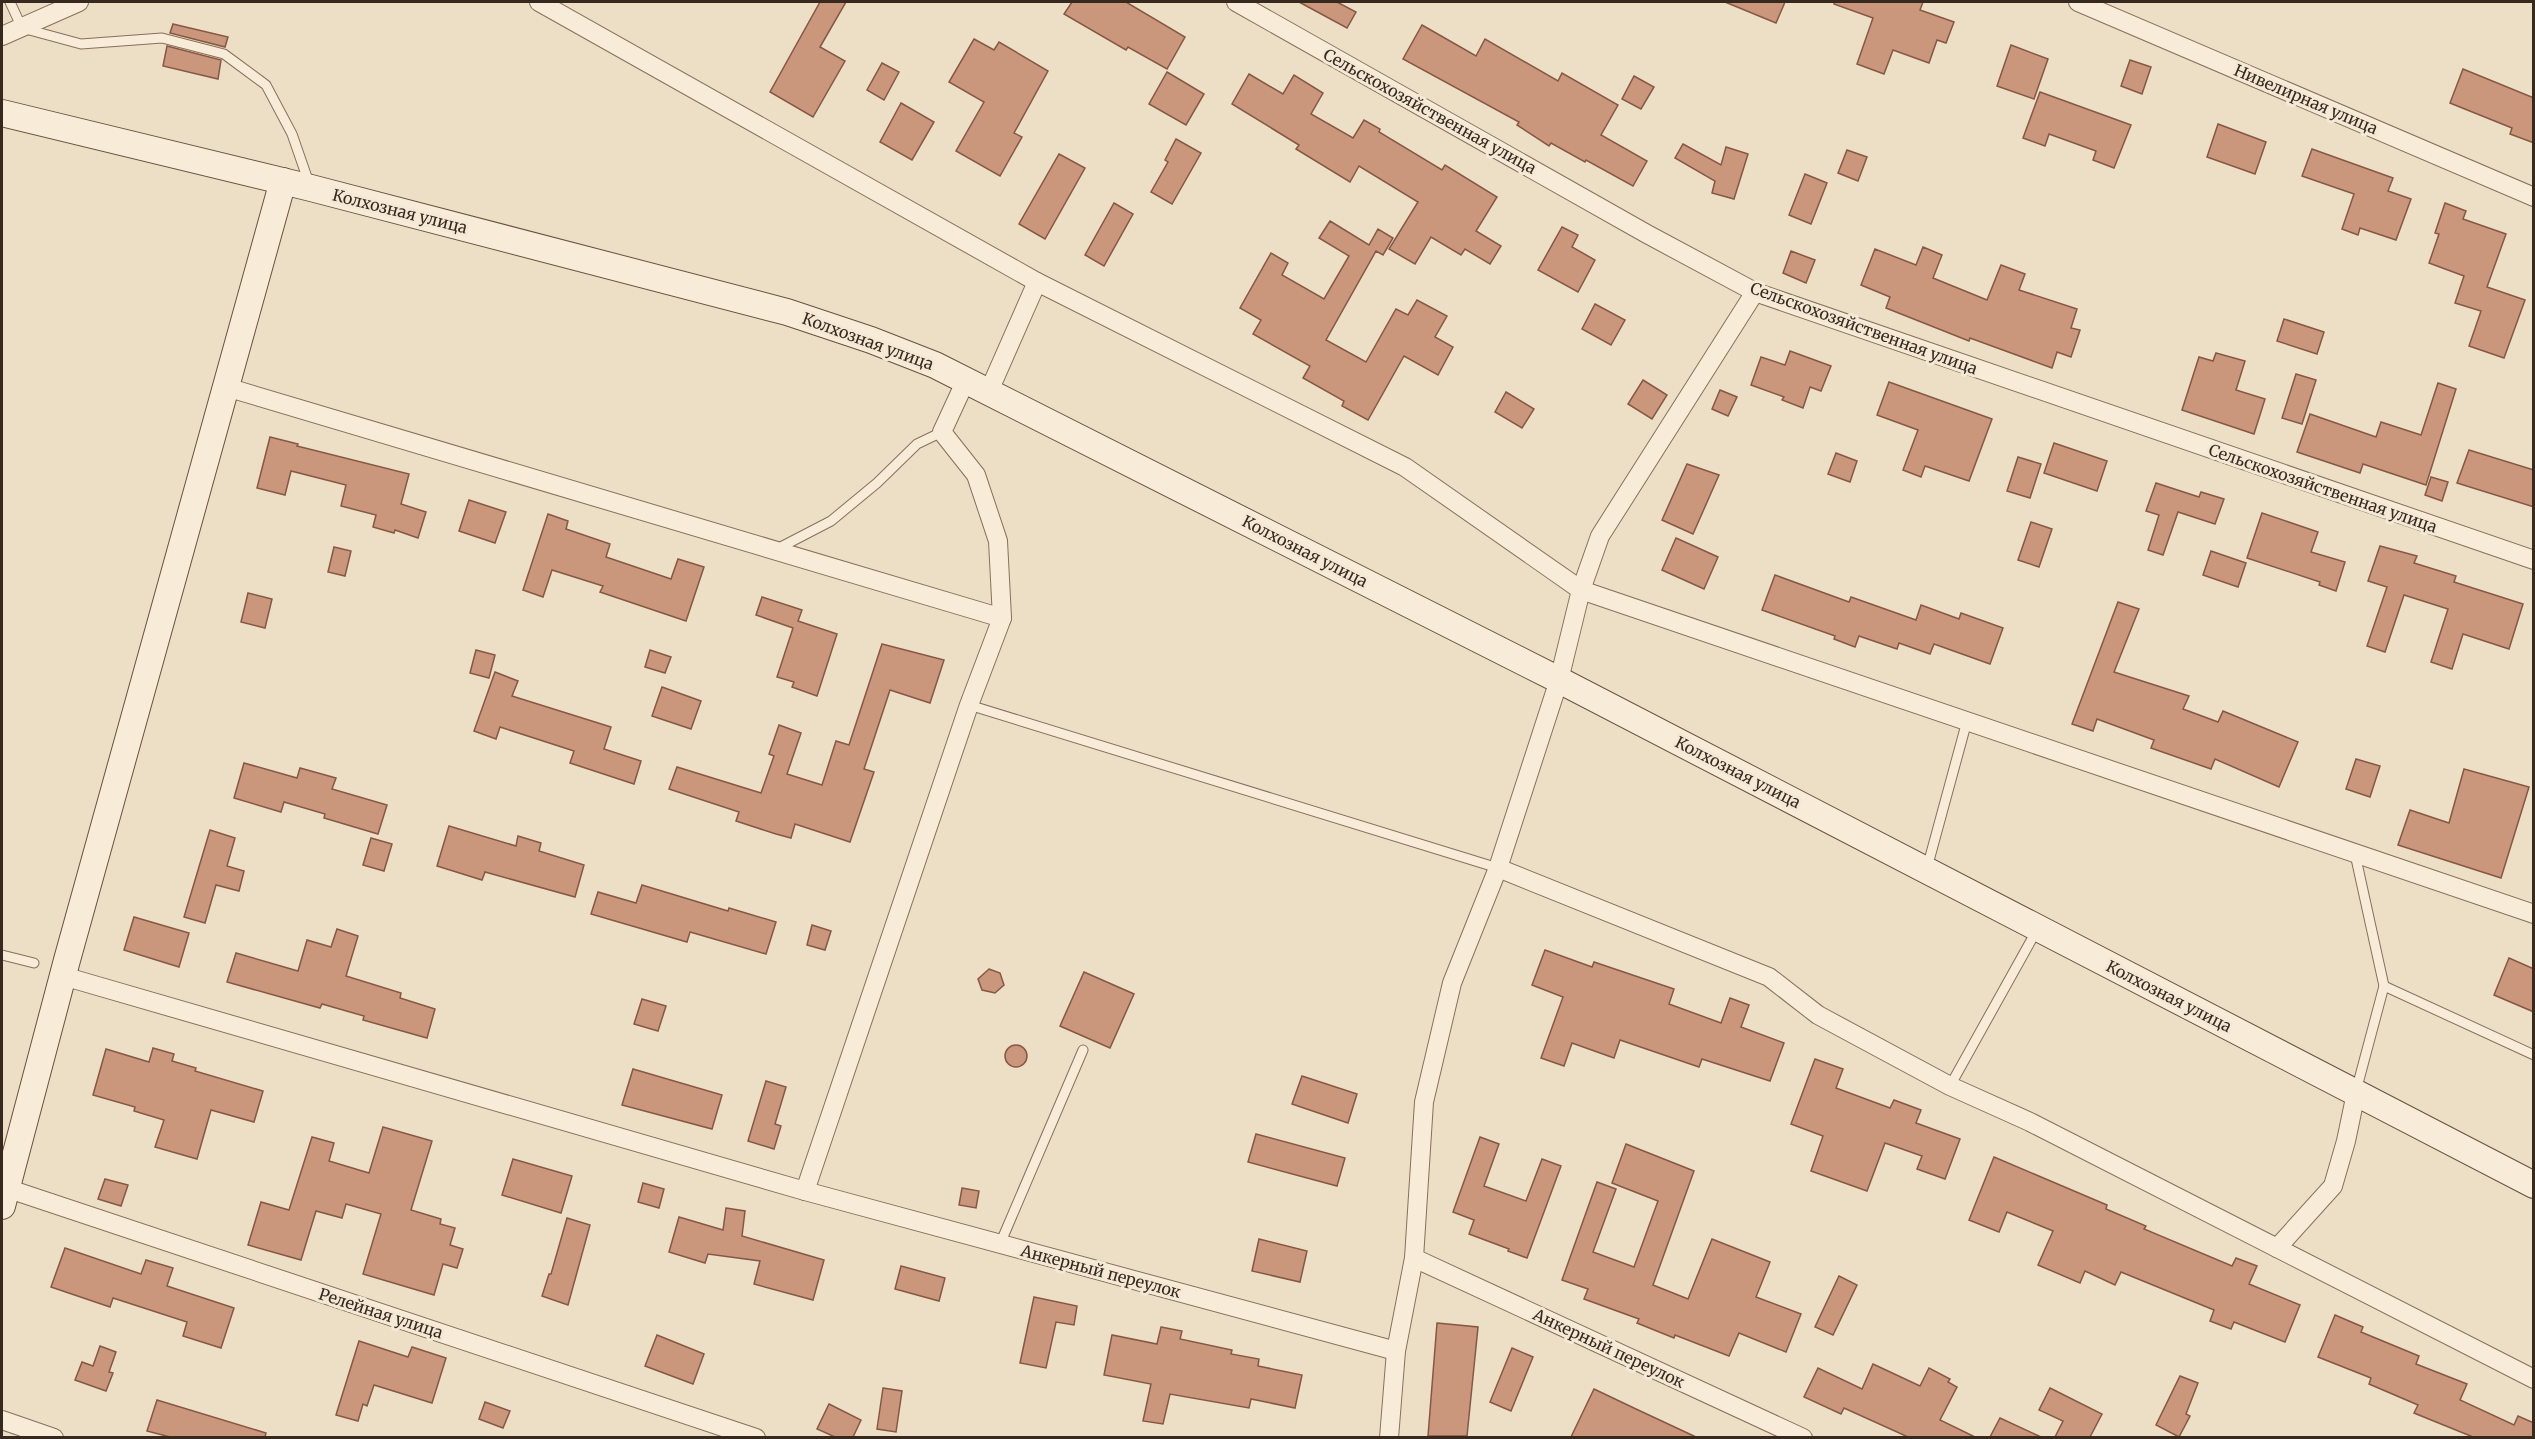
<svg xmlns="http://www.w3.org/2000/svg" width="2535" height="1439" viewBox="0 0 2535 1439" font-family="Merriweather,serif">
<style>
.building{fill:#ca977d;stroke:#865843;stroke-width:1.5}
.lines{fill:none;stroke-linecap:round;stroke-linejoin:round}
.lane-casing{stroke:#87705c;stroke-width:11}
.street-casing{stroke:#87705c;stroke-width:20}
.secondary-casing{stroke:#69513f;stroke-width:28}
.lane{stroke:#f8ecd9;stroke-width:9}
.street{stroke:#f8ecd9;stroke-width:18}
.secondary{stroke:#f8ecd9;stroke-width:26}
.labels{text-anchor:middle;stroke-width:6;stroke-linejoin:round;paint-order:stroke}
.street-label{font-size:16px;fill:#38291f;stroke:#f4e9d5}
</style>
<rect width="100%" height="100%" fill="#eddec6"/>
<g class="building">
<path d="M820 2H846L820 47 845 61 813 117 770 92Z"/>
<path d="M1072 2H1126L1185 37 1167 69 1128 47 1126 50 1064 14Z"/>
<path d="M1299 2H1337L1356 12 1347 28Z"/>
<path d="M1725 2H1785L1776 23Z"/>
<path d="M1834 2H1923L1920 10 1954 22 1946 43 1937 40 1929 63 1893 50 1884 74 1857 64 1873 18 1834 4Z"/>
<path d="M173 24 228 37 225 47 170 33Z"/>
<path d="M1422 25 1476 56 1485 39 1558 81 1562 73 1618 105 1601 135 1647 161 1633 186 1586 160 1585 162 1551 143 1549 146 1517 125 1519 122 1403 59Z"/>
<path d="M974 39 994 50 999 42 1048 71 1014 133 1022 137 1000 176 956 151 984 102 949 82Z"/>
<path d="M2011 45 2048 59 2034 99 1997 86Z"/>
<path d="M167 46 221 60 218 79 163 66Z"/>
<path d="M2130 60 2151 67 2142 94 2121 86Z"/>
<path d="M882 63 899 72 884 100 867 90Z"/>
<path d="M2463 69 2534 98V143L2510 134 2512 128 2450 103Z"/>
<path d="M1167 72 1204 94 1186 125 1149 104Z"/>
<path d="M1249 74 1283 94 1294 75 1323 93 1311 114 1353 138 1364 120 1380 129 1379 132 1442 170 1445 165 1497 197 1476 231 1501 246 1490 264 1465 249 1461 255 1431 237 1415 264 1389 249 1418 202 1359 166 1350 182 1296 149 1299 145 1232 104Z"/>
<path d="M1634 76 1654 87 1641 109 1622 99Z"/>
<path d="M2040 92 2131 125 2114 168 2093 160 2096 151 2049 134 2045 146 2023 138Z"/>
<path d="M901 103 934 122 912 160 880 142Z"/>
<path d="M2218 124 2266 142 2255 174 2207 157Z"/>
<path d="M1176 139 1201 153 1172 204 1151 192 1168 162 1165 160Z"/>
<path d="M1683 144 1721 165 1726 147 1748 154 1734 199 1712 193 1715 181 1675 158Z"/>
<path d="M2312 149 2393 178 2388 191 2411 199 2396 240 2360 228 2358 235 2342 229 2354 194 2302 176Z"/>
<path d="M1847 150 1867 157 1858 181 1838 173Z"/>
<path d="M1059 154 1085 168 1045 239 1019 224Z"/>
<path d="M1805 174 1827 183 1811 224 1789 215Z"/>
<path d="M1114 203 1133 214 1104 266 1085 255Z"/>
<path d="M2445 203 2466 211 2463 219 2506 234 2487 287 2525 300 2504 358 2469 346 2481 311 2455 303 2464 276 2429 263 2439 234 2435 233Z"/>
<path d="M1330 221 1369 245 1378 229 1393 238 1383 255 1376 251 1326 340 1366 362 1396 309 1408 315 1417 300 1447 316 1435 337 1453 347 1438 375 1404 356 1368 420 1342 406 1344 401 1303 378 1310 366 1253 334 1261 320 1240 308 1271 253 1288 263 1282 275 1324 299 1349 256 1319 238Z"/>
<path d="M1562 227 1578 235 1572 247 1595 260 1578 292 1538 270Z"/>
<path d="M1923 247 1942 255 1933 278 1987 300 2001 265 2025 274 2019 290 2077 309 2071 328 2080 330 2071 357 2057 352 2052 368 1970 338 1969 341 1886 308 1890 297 1861 285 1875 249 1916 265Z"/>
<path d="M1791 251 1815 260 1806 283 1783 273Z"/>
<path d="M1595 304 1625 320 1611 345 1582 329Z"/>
<path d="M2284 319 2324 332 2317 354 2277 341Z"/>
<path d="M1790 351 1831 366 1821 391 1810 387 1803 408 1782 400 1784 397 1751 385 1761 357 1785 365Z"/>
<path d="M2216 353 2245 361 2236 390 2265 399 2254 434 2182 410 2199 357 2213 361Z"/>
<path d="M2296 374 2316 380 2302 424 2282 418Z"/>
<path d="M1643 380 1667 395 1652 419 1628 404Z"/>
<path d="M1889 382 1992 419 1969 481 1925 466 1921 477 1903 470 1918 430 1877 415Z"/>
<path d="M2438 383 2456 389 2426 485 2363 464 2360 473 2297 452 2310 414 2376 437 2381 422 2421 435Z"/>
<path d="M1720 390 1737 397 1728 416 1712 409Z"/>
<path d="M1506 392 1534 409 1522 428 1495 412Z"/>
<path d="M270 437 298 444 297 446 409 474 401 504 426 512 418 538 395 530 394 533 373 527 376 515 341 506 346 485 291 471 285 495 257 488Z"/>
<path d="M2054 443 2107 461 2097 491 2044 473Z"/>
<path d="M2469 450 2534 470V507L2457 483Z"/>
<path d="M1836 453 1857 461 1850 482 1828 474Z"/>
<path d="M2018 457 2041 464 2030 498 2007 491Z"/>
<path d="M1687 464 1719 475 1693 534 1662 520Z"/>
<path d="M2431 477 2448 482 2442 501 2425 495Z"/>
<path d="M2156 483 2199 497 2201 492 2224 499 2215 524 2178 512 2163 555 2148 550 2159 515 2146 511Z"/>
<path d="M469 500 506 512 495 543 459 531Z"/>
<path d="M2262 513 2318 532 2311 552 2345 562 2336 591 2319 585 2320 582 2247 558Z"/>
<path d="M548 514 568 521 566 529 610 544 606 557 671 579 678 559 704 567 686 621 600 592 603 586 552 570 543 597 523 590Z"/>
<path d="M2031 522 2052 529 2039 567 2018 560Z"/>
<path d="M1676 538 1718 557 1704 589 1662 570Z"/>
<path d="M2380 546 2417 556 2414 563 2456 576 2454 582 2523 604 2509 649 2463 634 2452 669 2431 662 2448 609 2404 595 2385 652 2367 646 2387 587 2368 581Z"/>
<path d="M334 547 351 551 345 576 328 572Z"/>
<path d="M2211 551 2246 563 2238 587 2203 575Z"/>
<path d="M1775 575 1849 602 1851 597 1916 620 1921 605 1959 619 1961 613 2003 628 1990 664 1934 644 1930 654 1899 643 1897 649 1859 636 1855 647 1834 639 1835 636 1762 610Z"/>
<path d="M248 593 272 599 265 628 241 622Z"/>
<path d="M762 597 802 610 798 621 837 634 817 696 792 687 794 682 777 677 793 628 756 615Z"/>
<path d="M2118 602 2139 609 2114 672 2189 696 2183 709 2218 722 2223 711 2298 742 2279 787 2215 759 2211 769 2151 748 2154 740 2097 719 2093 731 2072 724Z"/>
<path d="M882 644 944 660 930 703 890 690 864 769 874 772 850 842 795 824 791 838 776 834 736 821 739 812 669 789 677 767 761 793 774 756 769 754 779 725 801 733 787 774 822 785 836 741 849 745Z"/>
<path d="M476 650 495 655 489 678 470 673Z"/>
<path d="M650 650 671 657 665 673 645 667Z"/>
<path d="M495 672 518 681 512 696 611 727 604 749 641 761 634 784 570 763 574 751 500 727 496 739 474 731Z"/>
<path d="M662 687 701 701 691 729 652 716Z"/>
<path d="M2356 759 2380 766 2370 797 2346 789Z"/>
<path d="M244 763 297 778 300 768 336 778 332 789 387 805 378 834 324 818 325 814 284 802 281 812 234 798Z"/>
<path d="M2464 769 2529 787 2501 878 2398 845 2410 810 2449 823Z"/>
<path d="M449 826 516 846 518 836 541 843 539 851 584 865 575 897 485 872 482 880 437 866Z"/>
<path d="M210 830 235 838 227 866 244 871 239 891 216 885 205 923 184 917Z"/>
<path d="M371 838 392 844 384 871 363 865Z"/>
<path d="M642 885 728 911 729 908 776 922 766 954 690 932 687 942 591 914 598 892 636 903Z"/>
<path d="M134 917 189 933 179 967 124 950Z"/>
<path d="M812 925 831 931 825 950 807 945Z"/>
<path d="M337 929 358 936 346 976 401 993 400 998 435 1009 427 1038 363 1020 364 1016 322 1004 320 1008 227 982 236 953 298 971 307 940 331 947Z"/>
<path d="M1545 950 1592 967 1594 962 1674 989 1669 1004 1721 1023 1730 998 1749 1005 1741 1027 1784 1043 1770 1081 1702 1059 1699 1067 1620 1040 1614 1058 1572 1043 1564 1066 1541 1058 1563 997 1532 985Z"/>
<path d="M2509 958 2534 969V1012L2494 995Z"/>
<path d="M989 969 1000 973 1004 985 995 993 982 990 978 979Z"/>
<path d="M1084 972 1134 994 1110 1048 1060 1026Z"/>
<path d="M642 999 666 1006 658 1031 634 1024Z"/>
<circle cx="1016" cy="1056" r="11"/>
<path d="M153 1048 174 1054 172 1061 196 1068 195 1071 263 1091 254 1122 211 1110 197 1159 155 1147 164 1120 134 1111 135 1107 93 1095 106 1049 149 1062Z"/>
<path d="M1815 1059 1843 1069 1836 1088 1890 1108 1894 1100 1921 1110 1916 1123 1960 1139 1945 1179 1917 1169 1922 1156 1885 1143 1867 1191 1811 1171 1823 1136 1791 1124Z"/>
<path d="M633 1069 722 1095 712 1129 622 1105Z"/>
<path d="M1302 1076 1357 1094 1348 1123 1292 1104Z"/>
<path d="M766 1081 786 1087 775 1124 781 1126 774 1149 748 1141Z"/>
<path d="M383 1127 432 1141 411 1210 441 1219 440 1224 455 1228 450 1245 463 1249 457 1268 443 1264 434 1295 363 1274 381 1214 346 1204 342 1218 316 1211 301 1260 248 1245 261 1202 289 1210 312 1137 334 1143 329 1161 369 1173Z"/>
<path d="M1256 1134 1345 1158 1337 1186 1248 1162Z"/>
<path d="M1480 1137 1499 1144 1484 1186 1526 1201 1542 1159 1561 1166 1527 1258 1508 1251 1509 1249 1469 1234 1474 1220 1453 1212Z"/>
<path d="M1626 1144 1694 1171 1653 1285 1688 1299 1712 1239 1770 1262 1756 1297 1801 1314 1786 1352 1739 1333 1729 1356 1675 1335 1674 1338 1637 1323 1639 1319 1584 1299 1588 1289 1562 1280 1597 1182 1616 1189 1593 1252 1634 1267 1658 1201 1612 1183Z"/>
<path d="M1994 1157 2107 1205 2106 1209 2146 1226 2144 1229 2232 1266 2236 1258 2257 1266 2249 1284 2300 1305 2285 1342 2234 1322 2231 1329 2210 1321 2214 1310 2121 1272 2115 1285 2085 1271 2080 1283 2038 1265 2053 1231 2007 1212 1999 1232 1969 1220Z"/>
<path d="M513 1159 572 1176 561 1213 502 1195Z"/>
<path d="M105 1179 128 1185 121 1206 98 1199Z"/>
<path d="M643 1183 664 1189 659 1208 638 1202Z"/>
<path d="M962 1188 979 1191 976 1208 959 1205Z"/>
<path d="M726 1208 745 1211 742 1236 824 1260 813 1300 754 1284 760 1261 708 1254 705 1263 669 1252 679 1217 723 1230Z"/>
<path d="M567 1218 590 1225 568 1305 542 1296 549 1274H551Z"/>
<path d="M1259 1239 1307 1251 1300 1282 1252 1271Z"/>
<path d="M65 1248 141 1274 146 1260 173 1268 167 1286 234 1308 221 1348 183 1336 187 1322 113 1298 110 1307 51 1287Z"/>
<path d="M901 1266 945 1278 939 1301 895 1289Z"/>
<path d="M1839 1276 1857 1285 1833 1335 1815 1327Z"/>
<path d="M1034 1297 1077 1306 1074 1325 1056 1322 1046 1368 1020 1363Z"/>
<path d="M2335 1315 2363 1327 2361 1332 2419 1356 2416 1364 2467 1384 2460 1400 2514 1425 2518 1416 2534 1423V1437H2473L2414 1413 2418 1405 2369 1384 2371 1378 2318 1357Z"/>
<path d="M1437 1323 1478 1327 1467 1436H1428Z"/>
<path d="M1161 1327 1182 1331 1180 1339 1232 1350 1231 1354 1259 1359 1258 1366 1302 1375 1295 1408 1251 1399 1249 1408 1170 1394 1163 1424 1143 1421 1151 1384 1104 1375 1112 1335 1157 1344Z"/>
<path d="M657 1335 704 1354 693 1384 645 1366Z"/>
<path d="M359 1341 408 1357 412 1347 446 1358 432 1403 374 1385 367 1406 363 1404 358 1421 336 1415Z"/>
<path d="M100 1346 116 1352 109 1372 113 1373 106 1391 75 1380 82 1362 93 1366Z"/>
<path d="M1512 1348 1533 1357 1511 1411 1490 1402Z"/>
<path d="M1873 1364 1920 1386 1929 1368 1950 1379 1948 1382 1957 1387 1940 1420 1975 1437H1908L1844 1408 1841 1414 1804 1397 1818 1368 1862 1389Z"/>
<path d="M2180 1376 2198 1383 2186 1414 2190 1416 2179 1437 2156 1425Z"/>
<path d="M883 1388 902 1391 896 1432 877 1429Z"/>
<path d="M2050 1388 2102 1414 2090 1437H2055L2063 1421 2039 1410Z"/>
<path d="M1594 1389 1636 1409 1696 1437H1571Z"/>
<path d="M157 1400 266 1433 265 1437H170L147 1431Z"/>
<path d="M485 1402 510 1411 503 1428 479 1419Z"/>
<path d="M829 1404 861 1420 853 1437H835L817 1429Z"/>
<path d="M2000 1418 2041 1437H1990Z"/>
</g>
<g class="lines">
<g class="lane-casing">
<g id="lane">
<path d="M10 2 22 28 81 44 162 38 224 54 266 85 292 134 309 183"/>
<path d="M777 549 831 521 877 483 917 444 942 432"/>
<path d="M969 705 1498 868"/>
<path d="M2355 854 2384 986 2356 1091"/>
<path d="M1927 868 1967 721"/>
<path d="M2 955 34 963"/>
<path d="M2384 986 2534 1055"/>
<path d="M1950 1086 2038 928"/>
<path d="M1000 1244 1083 1050"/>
</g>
</g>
<g class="street-casing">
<g id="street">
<path d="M539 2 1037 282 1405 467 1581 590 2534 914"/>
<path d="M1236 2 1647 234 1755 292 2534 560"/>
<path d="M2078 2 2534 197"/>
<path d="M2 36 79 2"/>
<path d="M966 380 942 432 976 475 998 541 1002 618"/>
<path d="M226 387 1002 618 969 705 805 1191"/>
<path d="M989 391 1037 282"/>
<path d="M1498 868 1769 977 1818 1015 1950 1086 2030 1122 2534 1379"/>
<path d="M63 976 805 1191 1396 1351"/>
<path d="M6 1188 756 1438"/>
<path d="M2277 1248 2333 1186 2346 1141 2356 1093"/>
<path d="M1414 1258 1803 1438"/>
<path d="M2 1420 54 1438"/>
<path d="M1389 1438 1396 1351 1414 1258 1424 1102 1452 983 1498 868 1559 680 1581 590 1600 536 1755 292"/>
</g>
</g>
<g class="secondary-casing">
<g id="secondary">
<path d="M2 113 311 188 787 312 871 340 935 365 1559 680 2534 1185"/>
<path d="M2 1206 67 960 283 181"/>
</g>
</g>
<use href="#lane" class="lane"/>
<use href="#street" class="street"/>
<use href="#secondary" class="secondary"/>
</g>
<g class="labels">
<g class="street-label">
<text transform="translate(2306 99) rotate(23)" y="6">Нивелирная улица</text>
<text transform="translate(1430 111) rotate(29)" y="6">Сельскохозяйственная улица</text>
<text transform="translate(400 211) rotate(14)" y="6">Колхозная улица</text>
<text transform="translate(1864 328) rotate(20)" y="6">Сельскохозяйственная улица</text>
<text transform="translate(868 341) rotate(20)" y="6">Колхозная улица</text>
<text transform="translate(2323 488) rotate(19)" y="6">Сельскохозяйственная улица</text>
<text transform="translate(1305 551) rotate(27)" y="6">Колхозная улица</text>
<text transform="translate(1738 772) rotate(27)" y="6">Колхозная улица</text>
<text transform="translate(2169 996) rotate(27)" y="6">Колхозная улица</text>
<text transform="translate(1101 1271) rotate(15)" y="6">Анкерный переулок</text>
<text transform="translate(381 1313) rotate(18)" y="6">Релейная улица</text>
<text transform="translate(1609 1348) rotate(25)" y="6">Анкерный переулок</text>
</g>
</g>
<rect width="2535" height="1439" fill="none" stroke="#38291f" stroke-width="6"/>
</svg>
